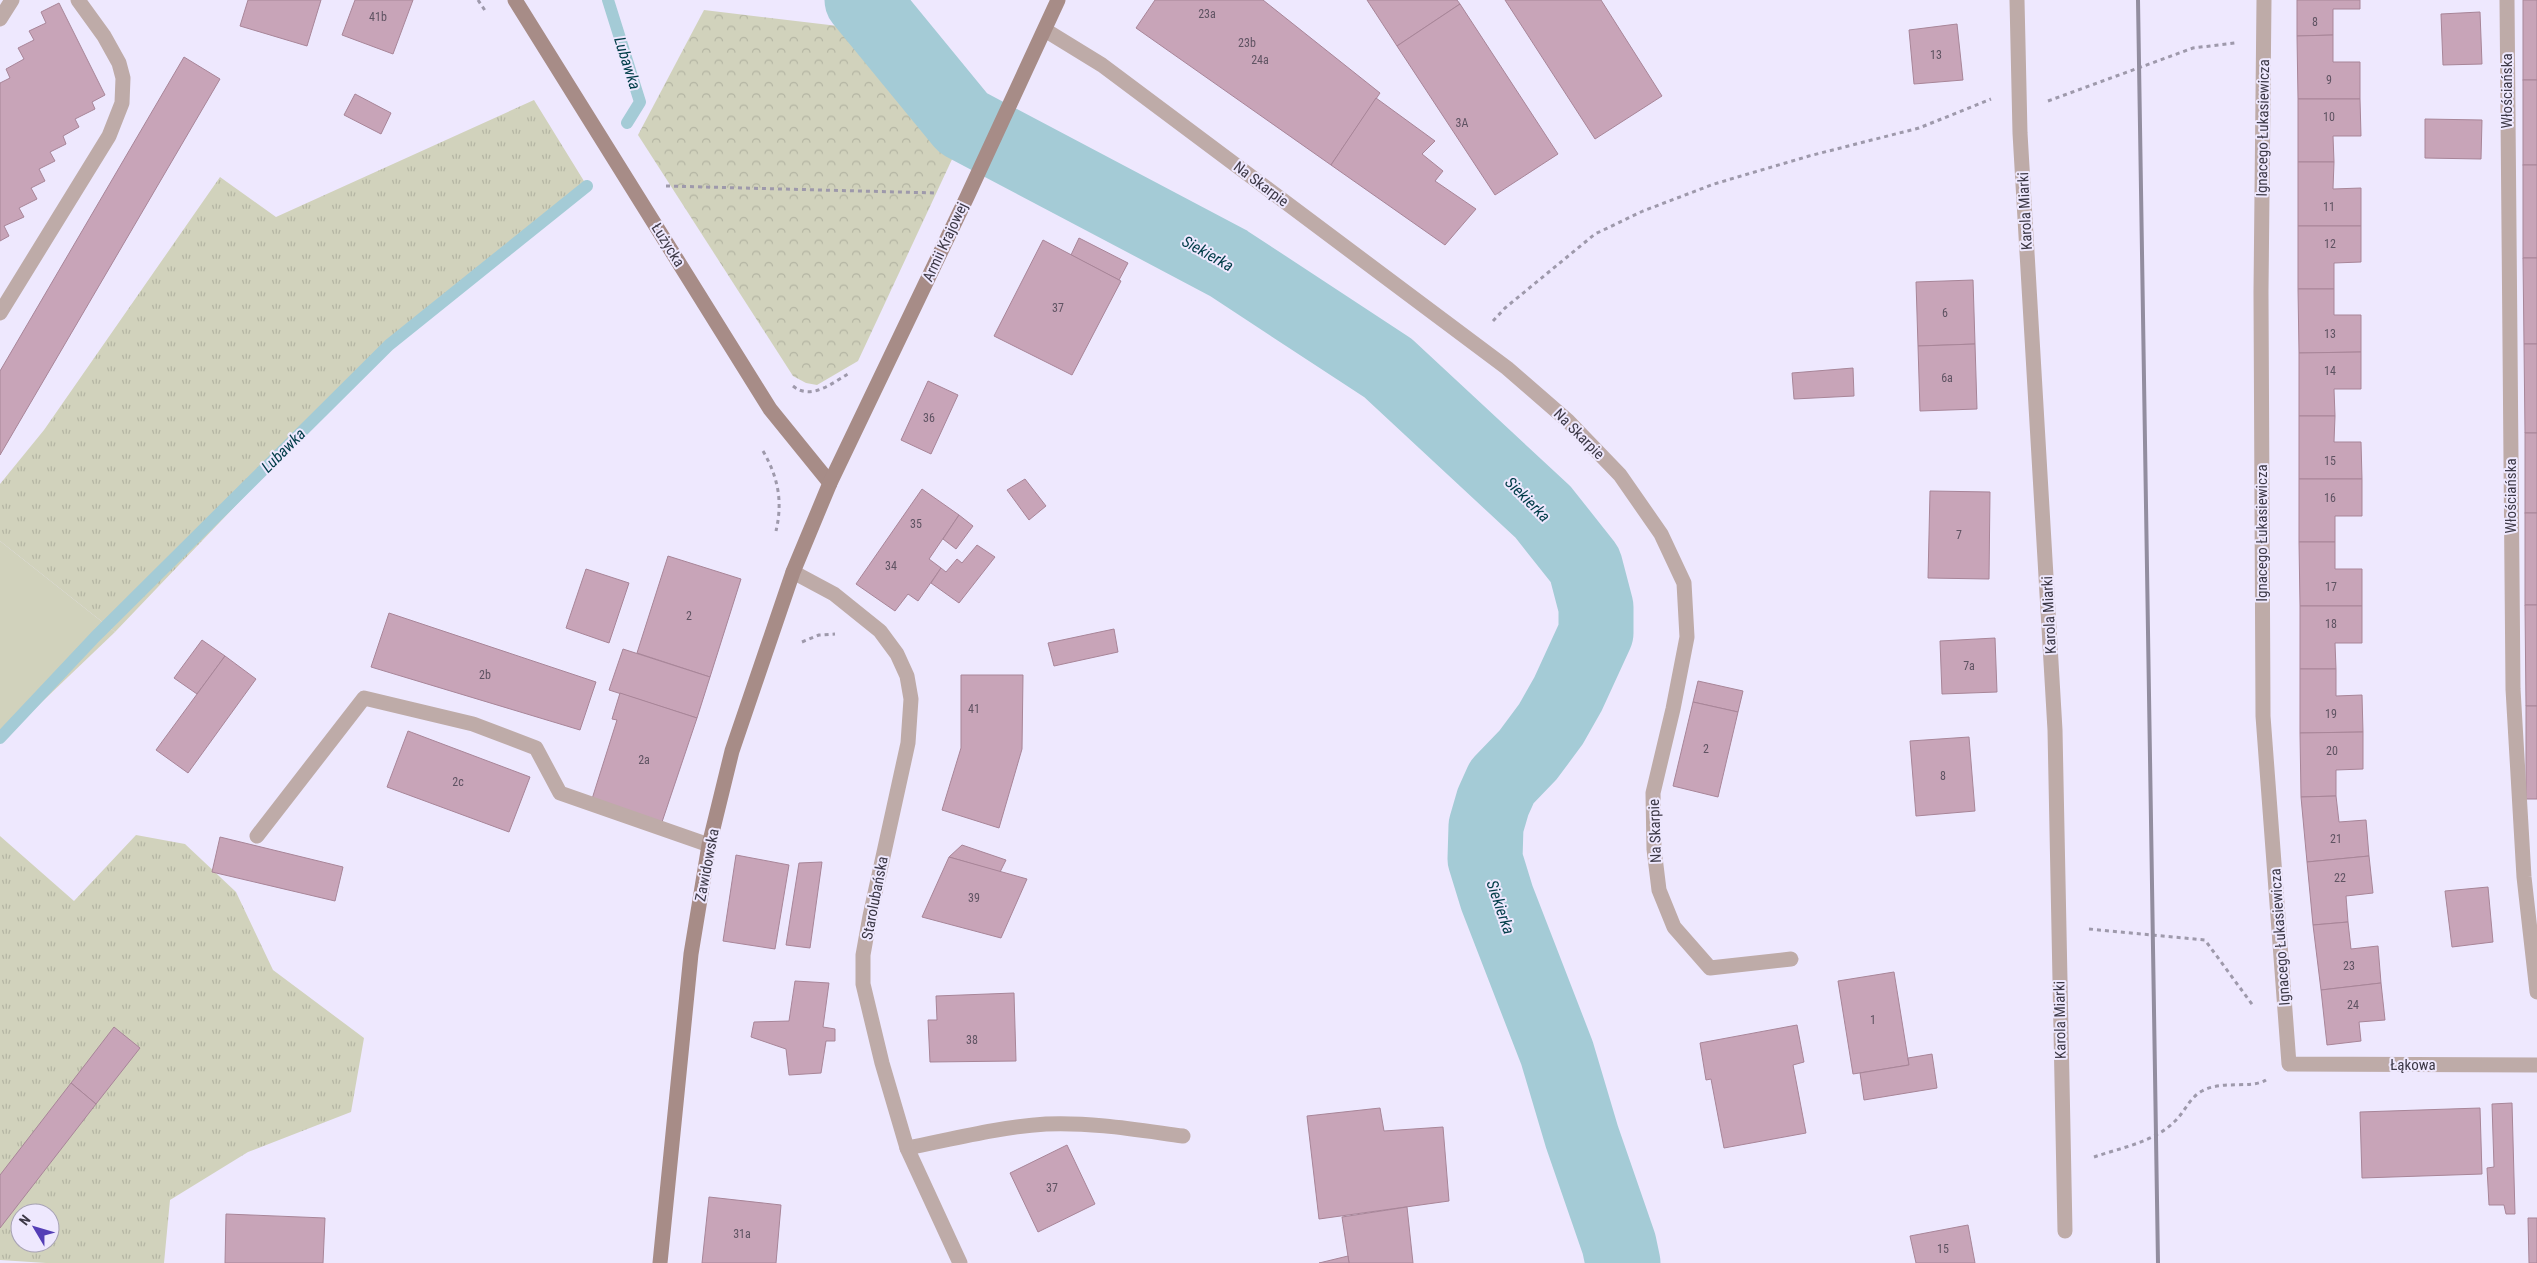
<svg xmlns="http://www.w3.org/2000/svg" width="2537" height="1263" viewBox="0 0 2537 1263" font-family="'Roboto Condensed',sans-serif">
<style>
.grass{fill:url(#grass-tufts);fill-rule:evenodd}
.forest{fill:url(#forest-crowns)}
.garden{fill:#d1d2bc}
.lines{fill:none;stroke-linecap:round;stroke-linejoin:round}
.stream{stroke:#a4cbd6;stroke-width:12}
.river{stroke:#a4cbd6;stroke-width:75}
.building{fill:#c8a4b8;stroke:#a88598}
.path{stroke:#9e99ab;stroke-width:3;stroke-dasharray:4 4;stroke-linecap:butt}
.lane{stroke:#beaba8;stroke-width:15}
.street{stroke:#beaba8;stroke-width:15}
.secondary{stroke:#a78c87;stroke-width:15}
.rail{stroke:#928d9f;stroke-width:4}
.labels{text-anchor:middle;stroke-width:4;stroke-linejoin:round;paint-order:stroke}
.number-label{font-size:12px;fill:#5f5362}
.street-label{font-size:15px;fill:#3c3846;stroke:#eee8fe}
.water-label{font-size:16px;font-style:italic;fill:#003c48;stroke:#eee8fe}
</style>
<defs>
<pattern id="grass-tufts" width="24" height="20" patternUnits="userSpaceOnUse" patternTransform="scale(1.25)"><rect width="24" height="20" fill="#d1d2bc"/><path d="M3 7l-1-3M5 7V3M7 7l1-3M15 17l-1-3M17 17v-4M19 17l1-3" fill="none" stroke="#b4b5a3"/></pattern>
<pattern id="forest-crowns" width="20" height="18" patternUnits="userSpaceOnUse" patternTransform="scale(1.25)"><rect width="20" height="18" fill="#d1d2bc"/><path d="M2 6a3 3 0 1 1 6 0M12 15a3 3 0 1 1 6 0" fill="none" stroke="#b4b5a3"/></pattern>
</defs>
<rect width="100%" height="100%" fill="#eee8fe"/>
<g class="grass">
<path d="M534 100 587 186 389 345 115 632 0 541V484L44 430 220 177 276 217Z"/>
<path d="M136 835 185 844 236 892 273 970 364 1038 351 1112 248 1152 170 1200 164 1263H46L0 1260V836L74 901ZM20 1213H50V1243H20Z"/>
</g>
<path class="forest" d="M704 10 838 26 954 155 858 361 817 385 806 383 793 376 638 135Z"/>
<path class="garden" d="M0 541 115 632 0 742Z"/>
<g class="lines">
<g class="stream">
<path d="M608 0 640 102 627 123"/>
<path d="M0 738 95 637 389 345 587 186"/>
</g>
<path class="river" d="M862 0 963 123 1228 263 1388 368 1543 512 1585 565 1596 607V633L1568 694 1551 724 1528 755 1502 782 1493 802 1486 826 1485 859 1497 898 1557 1053 1582 1137 1619 1244 1623 1263"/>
</g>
<g class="building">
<path d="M248 0H321L307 46 240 26Z"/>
<path d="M355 0H413L393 54 342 35Z"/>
<path d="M1155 0H1263L1380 93 1331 165 1136 28Z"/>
<path d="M1367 0H1457L1460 4 1397 46Z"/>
<path d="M1505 0H1601L1662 96 1595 139Z"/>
<path d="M2297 0H2360V9H2333V35L2297 36Z"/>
<rect x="2523" y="0" width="14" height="80"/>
<path d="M59 3 105 95 92 102 95 109 75 119 79 127 63 136 66 144 50 152 55 161 39 169 45 181 31 188 37 199 19 208 24 217 4 226 9 236 0 241V83L10 78 6 69 24 59 18 48 34 40 29 31 46 23 41 12Z"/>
<path d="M1460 4 1558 154 1495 195 1397 46Z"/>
<path d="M2480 12 2482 64 2443 65 2441 14Z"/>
<path d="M1957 24 1963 80 1914 84 1909 30Z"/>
<path d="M2333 35V62H2360V99H2298L2297 36Z"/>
<path d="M184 57 220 79 0 455V371Z"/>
<rect x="2523" y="80" width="14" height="85"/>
<path d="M355 94 391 113 381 134 344 115Z"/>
<path d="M1376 98 1435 141 1422 154 1443 171 1435 181 1476 209 1445 245 1331 165Z"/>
<path d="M2298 99H2360L2361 136H2333L2334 162H2298Z"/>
<path d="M2425 119 2482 120 2481 159 2425 158Z"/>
<path d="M2298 162H2334L2333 189 2361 188V226H2298Z"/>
<rect x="2523" y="165" width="14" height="93"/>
<path d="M2298 226H2361V262L2334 263V289H2298Z"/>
<path d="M1079 238 1128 263 1119 280 1071 255Z"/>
<path d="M1043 240 1121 281 1072 375 994 336Z"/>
<path d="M2523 258H2537V344H2524Z"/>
<path d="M1973 280 1975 344 1918 346 1916 282Z"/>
<path d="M2298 289H2334V315H2361V352L2299 353Z"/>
<path d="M1975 344 1977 409 1920 411 1918 346Z"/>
<path d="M2524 344H2537V433H2525Z"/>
<path d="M2361 352V389H2334L2335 416H2299V353Z"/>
<path d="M1853 368 1854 396 1794 399 1792 373Z"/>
<path d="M928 381 958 395 931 454 901 440Z"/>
<path d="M2299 416H2335L2334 442H2361L2362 479H2299Z"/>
<rect x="2525" y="433" width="12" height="80"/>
<path d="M1025 479 1046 506 1029 520 1007 490Z"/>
<path d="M2299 479H2362V516H2335V542H2299Z"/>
<path d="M922 489 959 515 929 559 941 568 918 601 908 594 895 611 856 584Z"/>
<path d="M1930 491 1990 492 1989 579 1928 578Z"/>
<rect x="2525" y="513" width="12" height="92"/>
<path d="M959 515 973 526 956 549 943 539Z"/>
<path d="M2299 542H2335V569H2362V606H2300Z"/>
<path d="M977 545 995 557 959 603 931 583 941 568 946 572 957 559 962 563Z"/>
<path d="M668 556 741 579 710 677 637 653Z"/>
<path d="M586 569 629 583 609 643 566 628Z"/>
<path d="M2525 605H2537V706H2526Z"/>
<path d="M2300 606H2362V643H2335L2336 669H2300Z"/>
<path d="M389 613 596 682 580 730 371 667Z"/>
<path d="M1114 629 1118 652 1054 666 1048 643Z"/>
<path d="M1995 638 1997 692 1942 694 1940 641Z"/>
<path d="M202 640 225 656 197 694 174 678Z"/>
<path d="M623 649 710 677 697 718 609 690Z"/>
<path d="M225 656 256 679 188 773 156 750Z"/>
<path d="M2300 669H2336V696L2362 695 2363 732 2300 733Z"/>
<path d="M961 675H1023L1022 749 999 828 942 810 961 748Z"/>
<path d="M1698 681 1743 691 1738 712 1693 702Z"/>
<path d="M620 693 697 718 662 822 592 799 617 720 612 719Z"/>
<path d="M1693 702 1738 712 1718 797 1673 786Z"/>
<rect x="2526" y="706" width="11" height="93"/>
<path d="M408 731 530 777 509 832 387 787Z"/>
<path d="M2363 732V769L2336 770V796L2301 797 2300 733Z"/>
<path d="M1969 737 1975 811 1916 816 1910 741Z"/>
<path d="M2336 796 2339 822 2366 820 2369 856 2307 862 2301 797Z"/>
<path d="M220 837 343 867 335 901 212 872Z"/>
<path d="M962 845 1006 860 1000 872 949 857Z"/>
<path d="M736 855 789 865 775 949 723 941Z"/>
<path d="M2369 856 2373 893 2346 896 2348 922 2313 925 2307 862Z"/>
<path d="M949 857 1027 879 1001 938 922 917Z"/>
<path d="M822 862 810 948 786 945 799 863Z"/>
<path d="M2488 887 2493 942 2452 947 2445 891Z"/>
<path d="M2348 922 2351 949 2378 946 2381 983 2321 990 2313 925Z"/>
<path d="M1894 972 1909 1065 1853 1074 1838 981Z"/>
<path d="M795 981 829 983 823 1027 835 1029V1041H826L821 1073 789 1075 786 1049 751 1037 754 1022 789 1021Z"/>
<path d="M2381 983 2385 1020 2359 1022 2361 1041 2327 1045 2321 990Z"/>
<path d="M1014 993 1016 1061 930 1062 928 1020H937L936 996Z"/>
<path d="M1797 1025 1804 1062 1793 1065 1806 1133 1724 1148 1711 1079 1706 1080 1700 1043Z"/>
<path d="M114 1027 140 1048 96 1104 71 1083Z"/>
<path d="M1932 1054 1937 1088 1864 1100 1860 1073 1909 1065 1908 1058Z"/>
<path d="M71 1083 96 1104 0 1228V1175Z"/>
<path d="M2512 1103 2515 1214H2506L2504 1205H2489L2487 1168 2494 1167 2492 1104Z"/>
<path d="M1380 1108 1384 1131 1443 1127 1449 1201 1319 1219 1307 1116Z"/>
<path d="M2480 1108 2482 1174 2362 1178 2360 1112Z"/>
<path d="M1067 1145 1095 1204 1038 1232 1010 1173Z"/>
<path d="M709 1197 781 1205 776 1263H702Z"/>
<path d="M1407 1207 1413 1263H1349L1342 1217Z"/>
<path d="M226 1214 325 1218 323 1263H225Z"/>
<path d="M2528 1218H2537V1263H2529Z"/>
<path d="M1968 1225 1975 1263H1916L1910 1236Z"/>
<path d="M1348 1256 1349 1263H1319Z"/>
</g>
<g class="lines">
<g class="path">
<path d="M478 0 486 12"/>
<path d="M2048 101 2193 48 2235 43"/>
<path d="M666 186 937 193"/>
<path d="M1493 321 1505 308 1595 234 1643 211 1714 184 1809 156 1919 128 1991 99"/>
<path d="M793 386C811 401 832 383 848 374"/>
<path d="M763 451C778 477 783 501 776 531"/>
<path d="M802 642 819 635 835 634"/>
<path d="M2089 929 2205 940 2254 1007"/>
<path d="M2094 1157C2120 1148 2154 1142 2174 1122 2185 1112 2189 1098 2202 1091 2221 1080 2252 1089 2266 1080"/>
</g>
<g class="lane">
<path d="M0 19 12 0"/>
<path d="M1045 30 1102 65 1507 368 1568 421 1620 475 1661 534 1684 583 1687 637 1673 709 1653 793 1654 849 1659 890 1674 927 1710 968 1791 959"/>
<path d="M0 313 109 136 122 103 123 78 119 63 104 36 78 0"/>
<path d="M257 836 364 698 473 724 536 748 560 793 709 845"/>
<path d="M907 1148C953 1139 999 1127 1046 1124 1092 1122 1138 1130 1183 1136"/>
</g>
<g class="street">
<path d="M2017 0 2020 133 2055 730 2065 1231"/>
<path d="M2264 0 2261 292 2263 716 2289 1064 2537 1065"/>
<path d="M2507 0 2513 689 2524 877 2537 992"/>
<path d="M793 572 834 594 880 631 897 654 907 676 911 699 908 743 870 916 863 955V984L882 1063 907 1148 960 1263"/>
</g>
<g class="secondary">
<path d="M515 0 770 409 830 483"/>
<path d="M660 1263 691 954 709 845 732 751 793 572 830 483 967 197 1058 0"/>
</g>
<path class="rail" d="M2138 0 2158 1263"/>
</g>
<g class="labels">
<g class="number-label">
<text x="1207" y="18">23a</text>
<text x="378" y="21">41b</text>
<text x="2315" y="26">8</text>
<text x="1247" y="47">23b</text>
<text x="1936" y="59">13</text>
<text x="1260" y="64">24a</text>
<text x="2329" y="84">9</text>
<text x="2329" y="121">10</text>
<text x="1462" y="127">3A</text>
<text x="2329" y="211">11</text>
<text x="2330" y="248">12</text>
<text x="1058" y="312">37</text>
<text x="1945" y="317">6</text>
<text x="2330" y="338">13</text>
<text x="2330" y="375">14</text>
<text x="1947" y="382">6a</text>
<text x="929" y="422">36</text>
<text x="2330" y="465">15</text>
<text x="2330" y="502">16</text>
<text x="916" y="528">35</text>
<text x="1959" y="539">7</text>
<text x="891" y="570">34</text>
<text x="2331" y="591">17</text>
<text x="689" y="620">2</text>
<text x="2331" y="628">18</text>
<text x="1969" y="670">7a</text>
<text x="485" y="679">2b</text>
<text x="974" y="713">41</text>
<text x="2331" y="718">19</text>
<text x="1706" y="753">2</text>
<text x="2332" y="755">20</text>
<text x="644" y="764">2a</text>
<text x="1943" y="780">8</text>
<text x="458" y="786">2c</text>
<text x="2336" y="843">21</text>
<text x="2340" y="882">22</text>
<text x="974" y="902">39</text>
<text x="2349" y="970">23</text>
<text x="2353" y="1009">24</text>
<text x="1873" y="1024">1</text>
<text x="972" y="1044">38</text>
<text x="1052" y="1192">37</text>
<text x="742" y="1238">31a</text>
<text x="1943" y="1253">15</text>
</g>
<g class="street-label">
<text transform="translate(2507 91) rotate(-90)" y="5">Włościańska</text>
<text transform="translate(2263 128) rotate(-89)" y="5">Ignacego Łukasiewicza</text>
<text transform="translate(1261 184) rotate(37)" y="5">Na Skarpie</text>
<text transform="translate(2025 211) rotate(-93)" y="5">Karola Miarki</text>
<text transform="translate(945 242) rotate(-65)" y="5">Armii Krajowej</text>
<text transform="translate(668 245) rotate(58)" y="5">Łużycka</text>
<text transform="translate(1579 434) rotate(45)" y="5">Na Skarpie</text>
<text transform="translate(2511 496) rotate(-90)" y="5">Włościańska</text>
<text transform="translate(2262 533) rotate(-90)" y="5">Ignacego Łukasiewicza</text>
<text transform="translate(2049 615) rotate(-93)" y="5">Karola Miarki</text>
<text transform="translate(1655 831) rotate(-92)" y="5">Na Skarpie</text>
<text transform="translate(707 865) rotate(-79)" y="5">Zawidowska</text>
<text transform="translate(875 898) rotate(-79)" y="5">Starolubańska</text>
<text transform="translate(2280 937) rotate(-94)" y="5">Ignacego Łukasiewicza</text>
<text transform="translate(2060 1020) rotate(-91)" y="5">Karola Miarki</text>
<text x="2413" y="1070">Łąkowa</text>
</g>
<g class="water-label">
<text transform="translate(628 63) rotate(72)" y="6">Lubawka</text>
<text transform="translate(1208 253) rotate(29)" y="6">Siekierka</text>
<text transform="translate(283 450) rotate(-45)" y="6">Lubawka</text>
<text transform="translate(1528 499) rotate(45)" y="6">Siekierka</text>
<text transform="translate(1501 907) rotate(71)" y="6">Siekierka</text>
</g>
</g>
<g transform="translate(35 1228) rotate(308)"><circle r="24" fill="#eee8fe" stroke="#a7a2b4"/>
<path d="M0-4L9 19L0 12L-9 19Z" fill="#543eb6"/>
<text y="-8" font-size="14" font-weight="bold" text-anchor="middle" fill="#3c3846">N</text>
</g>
</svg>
